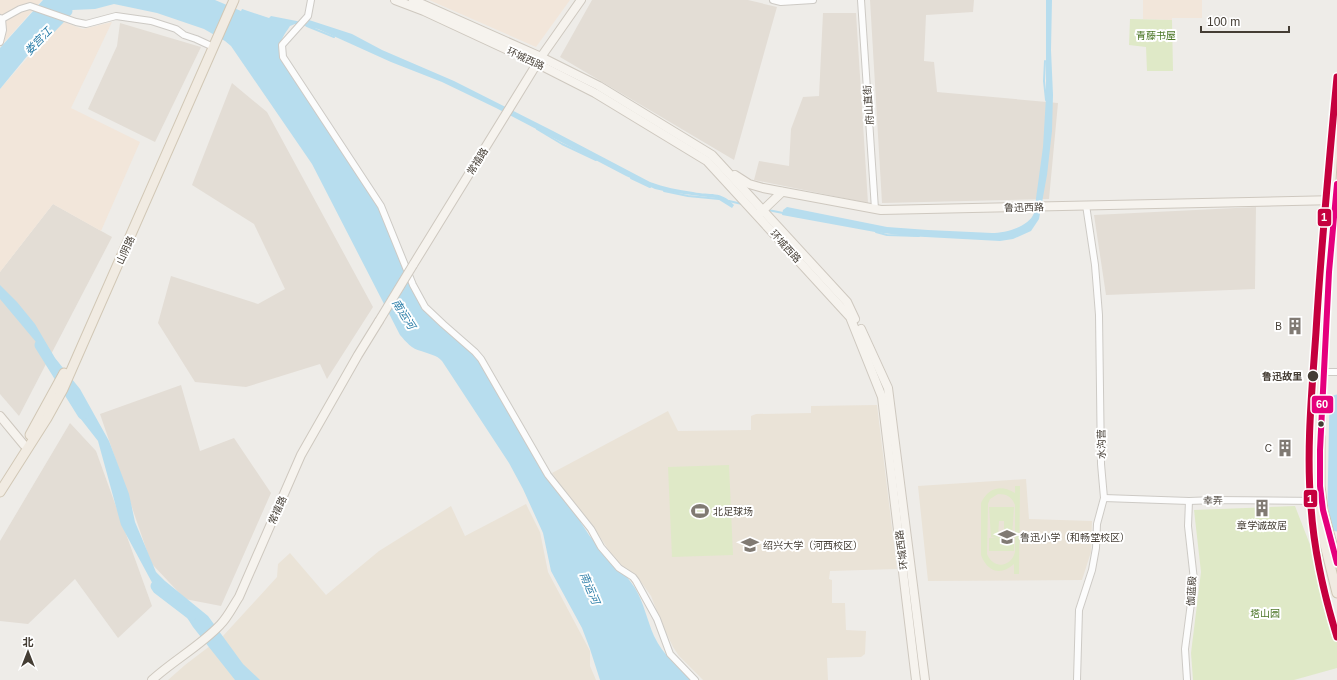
<svg xmlns="http://www.w3.org/2000/svg" width="1337" height="680" viewBox="0 0 1337 680" font-family="Helvetica,'Noto Sans SC',sans-serif">
<style>
.residential{fill:#e3ddd5}
.commercial{fill:#f2e6da}
.education{fill:#eae3d7}
.green{fill:#dfe9c7;fill-rule:evenodd}
.water{fill:#b7ddee}
.lines{fill:none;stroke-linecap:round;stroke-linejoin:round}
.stream{stroke:#b7ddee;stroke-width:2}
.river{stroke:#b7ddee;stroke-width:11}
.street-casing{stroke:#cdcac5;stroke-width:8}
.secondary-casing{stroke:#cec8bf;stroke-width:10}
.primary-casing{stroke:#d1c7b5;stroke-width:11}
.street{stroke:#fcfcfc;stroke-width:6}
.secondary{stroke:#f6f3ee;stroke-width:8}
.primary{stroke:#f1ebe2;stroke-width:9}
.secondary-bridge-casing{stroke:#cec8bf;stroke-width:10;stroke-linecap:butt}
.secondary-bridge{stroke:#f6f3ee;stroke-width:8}
.bus-1-casing{stroke:#fff;stroke-width:9}
.bus-1{stroke:#e5007d;stroke-width:6}
.metro-1-casing{stroke:#fff;stroke-width:10}
.metro-1{stroke:#c5003e;stroke-width:7}
.stop-dot{fill:#443d34;stroke:#fff;stroke-width:1.5}
.labels{text-anchor:middle;stroke-width:4;stroke-linejoin:round;paint-order:stroke}
.park-label{font-size:10px;fill:#4c7627;stroke:#fff}
.street-label{font-size:10px;fill:#443d34;stroke:#fff}
.poi-label{font-size:10px;fill:#443d34;stroke:#fff;text-anchor:start}
.stop-label{font-size:10px;font-weight:bold;fill:#443d34;stroke:#fff;text-anchor:end}
.water-label{font-size:11px;font-style:italic;fill:#2c7ea8;stroke:#fff}
.line-badge{stroke:#fff;stroke-width:1.5}
.badge-label{font-size:11px;text-anchor:middle;font-weight:bold;fill:#fff}
</style>
<rect width="100%" height="100%" fill="#eeece8"/>
<g class="residential">
<path d="M592 0H748L777 7 734 160 560 57Z"/>
<path d="M870 0H974L973 12 926 15 924 61 934 62 937 92 1058 103 1049 199 882 203Z"/>
<path d="M823 13H856L868 203 754 180 759 161 789 166 791 129 803 97 819 96Z"/>
<path d="M120 23 201 47 155 142 88 109 117 46Z"/>
<path d="M232 83 267 112 373 307 327 379 320 364 246 387 195 382 158 323 171 276 258 304 285 289 254 224 192 185Z"/>
<path d="M53 204 112 237 19 416 0 394V272Z"/>
<path d="M1256 207 1255 289 1106 295 1094 215Z"/>
<path d="M181 385 200 451 234 438 271 493 221 606 185 599 151 563 100 414Z"/>
<path d="M70 423 96 451 152 606 118 638 75 579 28 624 0 621V541Z"/>
</g>
<g class="commercial">
<path d="M0 0H42L0 47Z"/>
<path d="M429 0H570L536 47Z"/>
<path d="M1143 0H1202V18H1172V20L1143 19Z"/>
<path d="M60 21 83 29 112 22 71 108 140 142 101 231 53 204 0 272V89Z"/>
</g>
<g class="education">
<path d="M877 405 897 569 830 571 829 579 832 580V603H845L846 630 866 631 865 654 861 657 827 658 828 680H703L679 656 673 647 662 624 651 596 636 575 617 563 593 526 561 486 552 473 668 411 678 431 751 430V416L756 414 811 413V406Z"/>
<path d="M1026 479 1029 519 1092 521 1091 552 1082 580 928 581 918 486Z"/>
<path d="M526 504 540 532 548 572 590 651V666L596 680H168L185 665 223 636 277 577 278 564 290 553 326 595 379 551 451 506 465 536Z"/>
</g>
<g class="green">
<path d="M1130 19 1172 20 1173 71H1147L1146 47 1129 45Z"/>
<path d="M729 465 733 555 672 557 668 467Z"/>
<path d="M1015 486H1020L1019 574H1014V564C1001 576 987 572 981 555V503C988 488 1001 484 1015 493ZM998 494C1007 494 1012 497 1015 505V552C1011 568 993 569 987 554L988 504 990 499Z"/>
<path d="M1295 506 1328 591 1337 622V668L1294 680H1193L1191 653 1201 572 1194 510Z"/>
<path d="M989 507H1014L1012 537H1004V521H999L998 537 1014 538V551H989V538L998 537H991Z"/>
</g>
<g class="water">
<path d="M43 0H215L241 11 242 9 269 18 271 16 307 23 309 20 352 34 382 50 454 81 553 131 650 182C664 187 678 190 693 192 711 196 720 190 734 205L732 208 716 198 668 192 655 189 626 176 496 108 442 82 391 62 318 29 295 24 290 26C284 35 278 43 280 54L377 204 421 300 473 350 527 439 589 535C603 553 622 568 635 588 644 603 647 620 654 636 663 655 677 666 692 680H600L590 649 582 628 551 571 543 533 523 489 509 463 442 361C437 355 429 354 421 351 412 349 406 342 400 335L312 164 231 46 225 41 204 29 157 13 114 4 95 9 72 10 59 22 56 21 0 89V48Z"/>
<path d="M1046 0H1052L1051 50 1053 95 1052 131 1047 175 1039 219 1031 231 1013 239 1000 241 907 236 875 232 782 215 783 210 787 207 887 227 928 230 992 233C1005 233 1029 227 1034 213L1043 147 1046 97Z"/>
<path d="M0 285 17 302 35 324 55 358 80 389 109 441 129 494 135 522 156 572 165 581 208 616 243 664 260 680H235L193 627 179 605 155 588 121 525 98 441 80 418 75 398 41 348 0 299Z"/>
</g>
<g class="lines">
<g class="stream">
<path d="M307 26 334 37"/>
<path d="M1045 61 1044 81 1046 100"/>
<path d="M537 129 562 144 596 160"/>
<path d="M631 178 650 187"/>
<path d="M664 191 688 196 719 199"/>
<path d="M729 201 742 204"/>
<path d="M768 210 783 213"/>
<path d="M876 232 887 235 919 236"/>
</g>
<g class="river">
<path d="M40 39 67 11"/>
<path d="M40 345 83 414"/>
<path d="M1337 400 1335 401 1333 502 1337 526"/>
<path d="M156 586 158 589 192 615"/>
</g>
<g class="street-casing">
<g id="street">
<path d="M311 0 308 16 282 45 283 57 381 206 413 285 425 307 443 324 475 352 481 359 548 475 591 529 601 547 619 568 633 577 636 581 657 619 670 654 695 680"/>
<path d="M773 0 781 2 813 0"/>
<path d="M861 0 875 209"/>
<path d="M0 18 2 19 20 9 30 6 76 22 86 24 116 16 151 21 176 29 184 35 196 39 209 45"/>
<path d="M0 42 3 30 2 19"/>
<path d="M1318 372H1337"/>
<path d="M1104 498 1189 501 1216 500 1318 501"/>
<path d="M1077 680 1079 610 1092 570 1096 548 1097 524 1104 498 1101 464 1099 315 1095 265 1086 205"/>
<path d="M1187 680 1185 649 1194 580 1188 526 1189 501"/>
</g>
</g>
<g class="secondary-casing">
<g id="secondary">
<path d="M395 0 424 11 538 64 595 93 707 161 850 317 882 397 916 680"/>
<path d="M413 0 541 57 599 86 712 155 847 302 855 319"/>
<path d="M735 175 749 184 763 188 881 210 1337 200"/>
<path d="M760 213 782 192"/>
<path d="M413 265 541 57 581 0"/>
<path d="M861 329 888 388 925 680"/>
<path d="M0 416 24 445"/>
<path d="M152 680C174 660 200 646 220 625 228 617 233 606 239 597L301 455 358 355 379 321"/>
</g>
</g>
<g class="primary-casing">
<g id="primary">
<path d="M1337 90 1313 449V475L1316 509 1337 593"/>
<path d="M30 435 64 373"/>
<path d="M1320 437V486L1323 510 1337 563"/>
<path d="M0 492 47 418 63 389 234 0"/>
</g>
</g>
<use href="#street" class="street"/>
<use href="#secondary" class="secondary"/>
<use href="#primary" class="primary"/>
<g class="secondary-bridge-casing">
<path id="secondary-bridge" d="M379 321 413 265"/>
</g>
<use href="#secondary-bridge" class="secondary-bridge"/>
<g class="bus-1-casing">
<path id="bus-1" d="M1337 184 1329 272 1320 450V486L1323 510 1337 563"/>
</g>
<use href="#bus-1" class="bus-1"/>
<g class="metro-1-casing">
<path id="metro-1" d="M1337 77C1329 162 1321 247 1316 332 1312 390 1306 449 1311 507 1314 552 1324 595 1337 637"/>
</g>
<use href="#metro-1" class="metro-1"/>
</g>
<defs>
<g id="building-bare" transform="scale(1.38)"><path d="M-4-6H4V6H1V3H-1V6H-4ZM-2.5-4.3h1.7v1.8h-1.7ZM.8-4.3h1.7v1.8H.8ZM-2.5-1h1.7V.8h-1.7ZM.8-1h1.7V.8H.8Z" fill="#807a73" stroke="#fff" stroke-width="2.5" paint-order="stroke"/></g>
<g id="stadium-bare" transform="scale(1.38)"><path d="M0-5a6.5 5 0 1 0 0 10a6.5 5 0 1 0 0-10ZM-3.5-1.8h7v3.6h-7Z" fill="#807a73" stroke="#fff" stroke-width="2.5" paint-order="stroke"/></g>
<g id="school-bare" transform="scale(1.38)"><path d="M0-5L7-2L0 1L-7-2ZM-4 1L0 2.5L4 1V4Q0 6-4 4Z" fill="#807a73" stroke="#fff" stroke-width="2.5" paint-order="stroke"/></g>
<g id="university-bare" transform="scale(1.38)"><path d="M0-5L7-2L0 1L-7-2ZM-4 1L0 2.5L4 1V4Q0 6-4 4Z" fill="#807a73" stroke="#fff" stroke-width="2.5" paint-order="stroke"/></g>
</defs>
<g fill-rule="evenodd">
<use href="#building-bare" x="1295" y="326"/>
<use href="#building-bare" x="1285" y="448"/>
<use href="#building-bare" x="1262" y="508"/>
<use href="#stadium-bare" x="700" y="511"/>
<use href="#school-bare" x="1007" y="537"/>
<use href="#university-bare" x="750" y="545"/>
</g>
<g class="stop-dot">
<circle cx="1313" cy="376" r="6"/>
<circle cx="1321" cy="424" r="3.5"/>
</g>
<g class="labels">
<g class="park-label">
<text x="1156" y="39">青藤书屋</text>
<text x="1265" y="617">塔山园</text>
</g>
<g class="street-label">
<text transform="translate(526 58) rotate(25)" y="4">环城西路</text>
<text transform="translate(868 105) rotate(-94)" y="4">府山直街</text>
<text transform="translate(477 161) rotate(-58)" y="4">常禧路</text>
<text transform="translate(1024 207) rotate(-1)" y="4">鲁迅西路</text>
<text transform="translate(786 246) rotate(48)" y="4">环城西路</text>
<text transform="translate(125 250) rotate(-66)" y="4">山阴路</text>
<text transform="translate(1101 444) rotate(-91)" y="4">水沟营</text>
<text transform="translate(1213 500) rotate(-1)" y="4">幸弄</text>
<text transform="translate(277 510) rotate(-66)" y="4">常禧路</text>
<text transform="translate(901 550) rotate(-97)" y="4">环城西路</text>
<text transform="translate(1191 591) rotate(-86)" y="4">伽蓝殿</text>
</g>
<g class="poi-label">
<text x="1282" y="330" text-anchor="end">B</text>
<text x="1272" y="452" text-anchor="end">C</text>
<text x="713" y="515">北足球场</text>
<text x="1262" y="529" text-anchor="middle">章学诚故居</text>
<text x="1020" y="541">鲁迅小学（和畅堂校区）</text>
<text x="763" y="549">绍兴大学（河西校区）</text>
</g>
<g class="stop-label">
<text x="1302" y="380">鲁迅故里</text>
</g>
<g class="water-label">
<text transform="translate(38 41) rotate(-46)" y="4">娄宫江</text>
<text transform="translate(404 314) rotate(58)" y="4">南运河</text>
<text transform="translate(590 588) rotate(67)" y="4">南运河</text>
</g>
</g>
<g class="line-badge">
<rect x="1317" y="208" width="15" height="19" rx="4" fill="#c5003e"/>
<rect x="1311" y="395" width="23" height="19" rx="4" fill="#e5007d"/>
<rect x="1303" y="489" width="15" height="19" rx="4" fill="#c5003e"/>
</g>
<g class="badge-label">
<text x="1324" y="221">1</text>
<text x="1322" y="408">60</text>
<text x="1310" y="503">1</text>
</g>
<g transform="translate(28 652)" stroke="#ffffff" stroke-width="3" paint-order="stroke">
<path d="M0-3L7 15L0 10L-7 15Z" fill="#443d34"/>
<text y="-6" font-size="11" font-weight="bold" text-anchor="middle" fill="#443d34">北</text>
</g>
<path d="M1201 26v6h88v-6" fill="none" stroke="#443d34" stroke-width="2"/>
<text x="1207" y="26" font-size="12" fill="#443d34" stroke="#ffffff" stroke-width="3" paint-order="stroke">100 m</text>
</svg>
